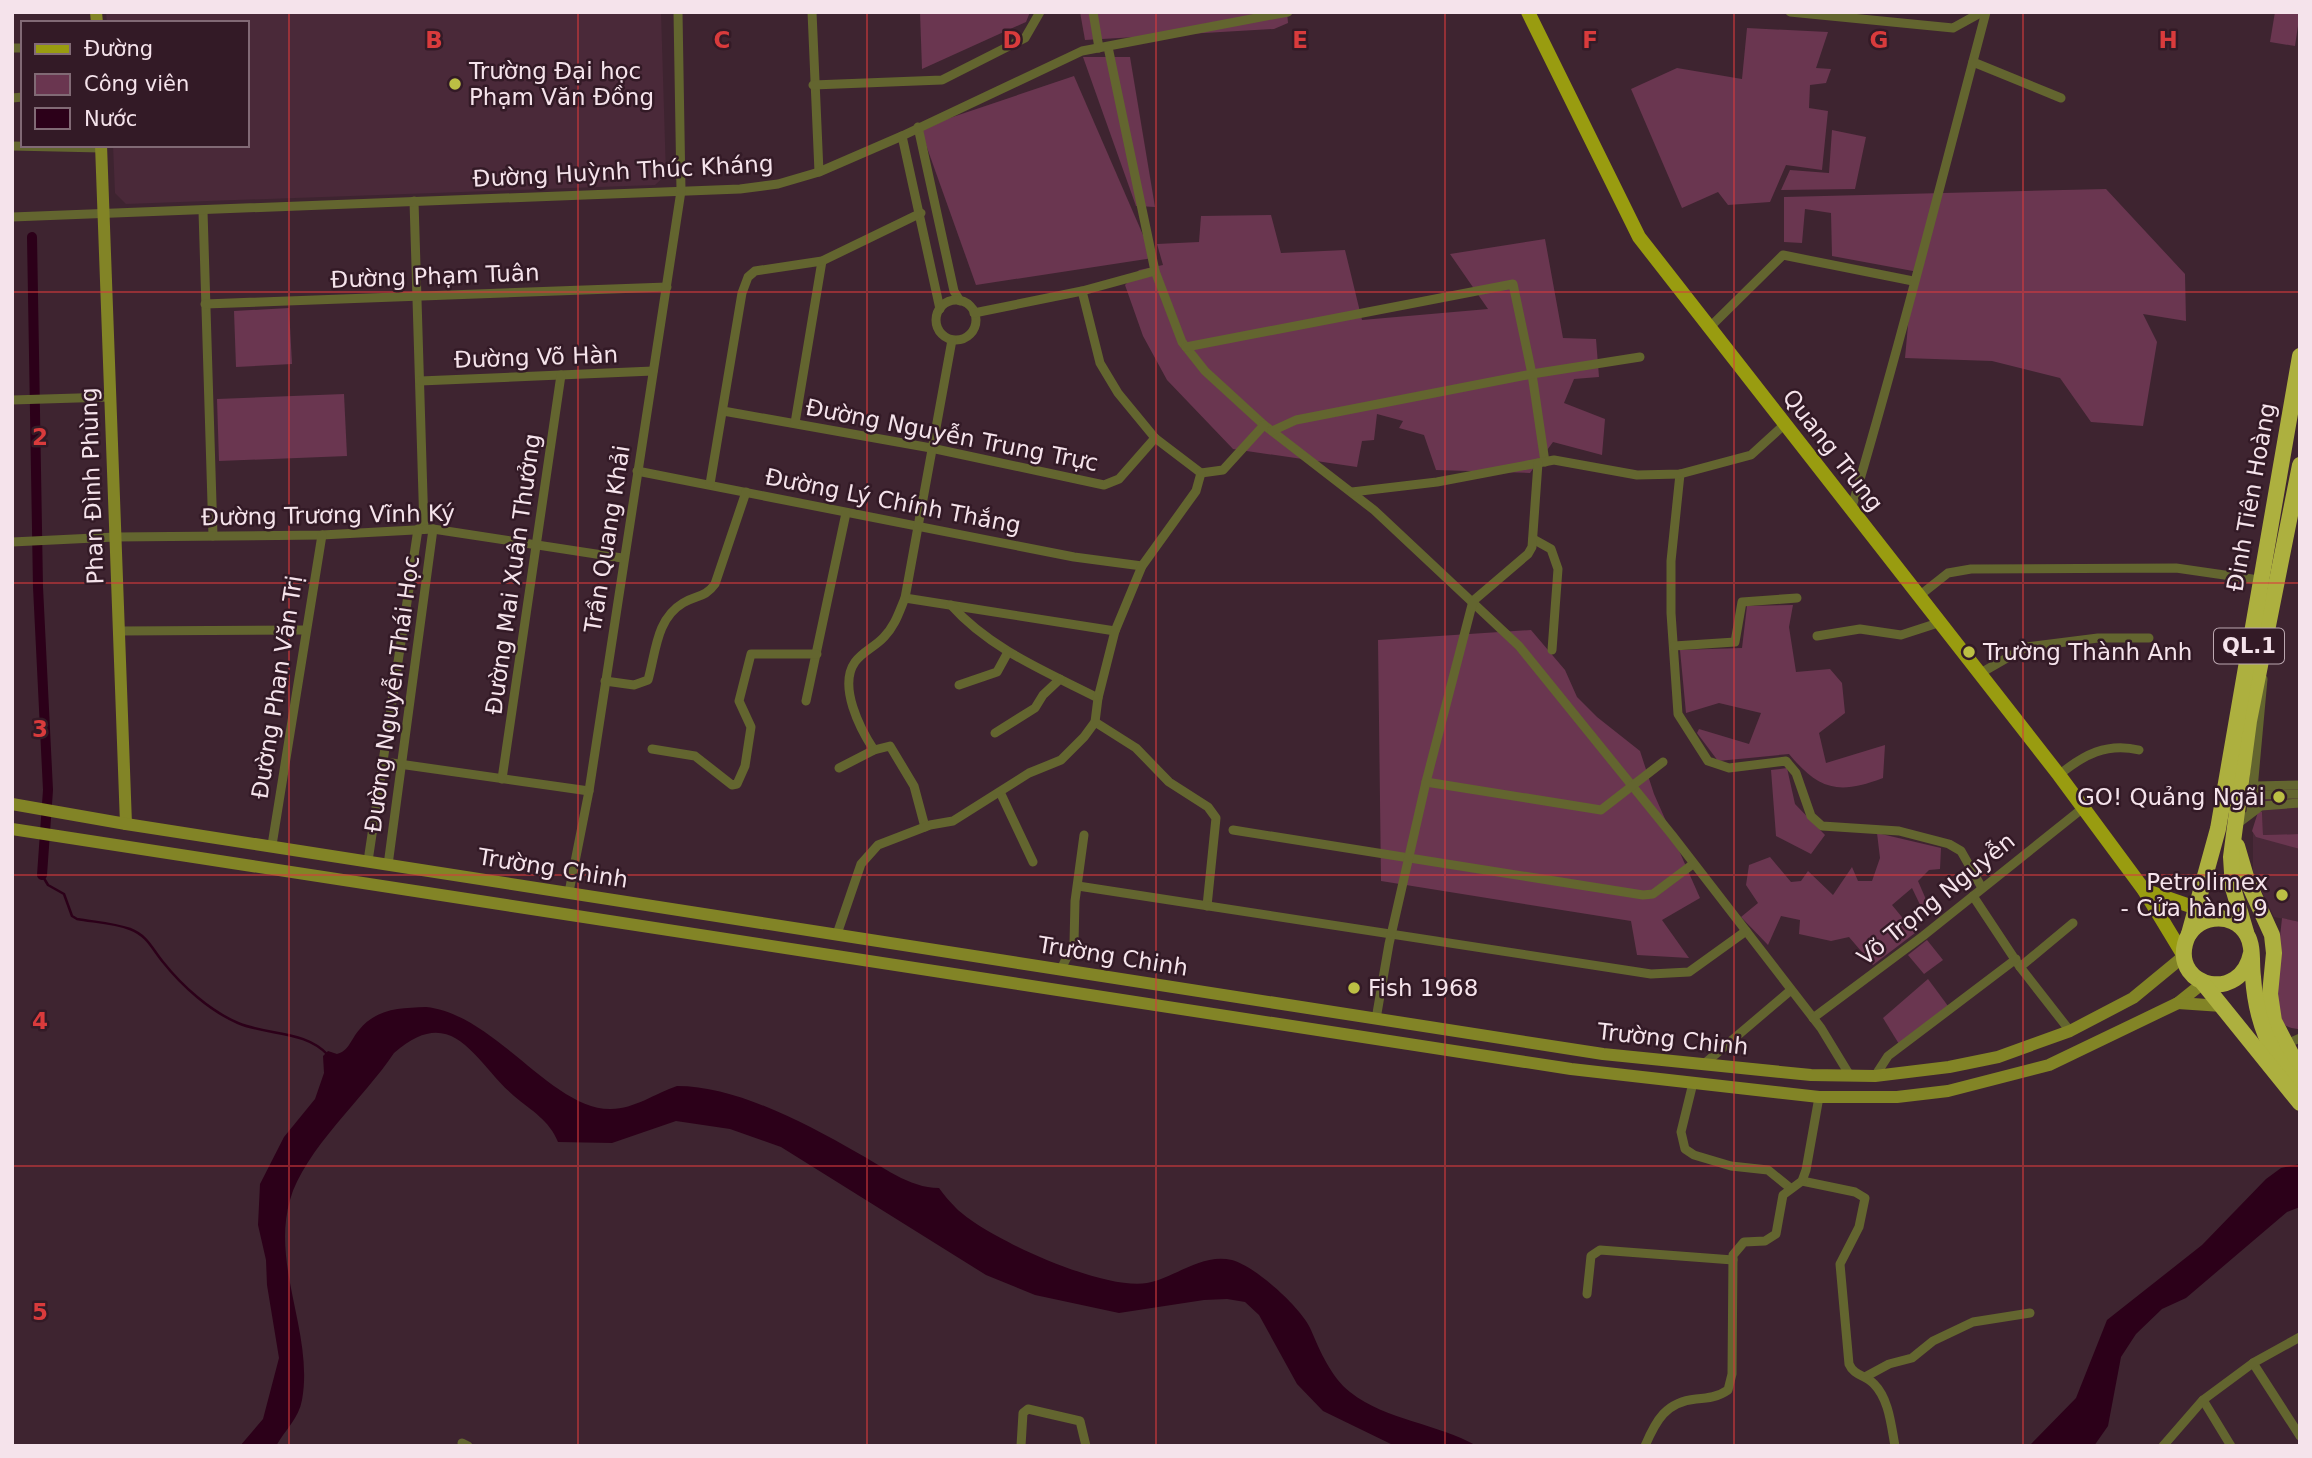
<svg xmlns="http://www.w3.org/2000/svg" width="2312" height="1458" viewBox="0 0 2312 1458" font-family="'DejaVu Sans',sans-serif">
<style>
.built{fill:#4a2939}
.green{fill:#6a3650}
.water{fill:#2c0019}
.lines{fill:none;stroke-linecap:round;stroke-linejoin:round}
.stream{stroke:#2c0019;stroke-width:2.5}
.canal{stroke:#2c0019;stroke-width:10}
.street{stroke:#63652f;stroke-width:9}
.secondary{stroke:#828426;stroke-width:12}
.primary{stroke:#999c10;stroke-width:14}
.highway{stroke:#adb03f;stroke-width:16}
.grid{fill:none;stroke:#d93b3c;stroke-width:2;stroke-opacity:0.55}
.poi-dot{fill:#bcbf44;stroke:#331a26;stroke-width:2.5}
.labels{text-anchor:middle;stroke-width:5;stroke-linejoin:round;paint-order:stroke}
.shield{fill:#331a26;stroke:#bba7b0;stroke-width:2}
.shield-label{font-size:21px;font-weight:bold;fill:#f5e3eb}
.poi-label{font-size:23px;fill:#f5e3eb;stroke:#331a26;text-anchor:start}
.street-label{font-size:23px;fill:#f5e3eb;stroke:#331a26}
.grid-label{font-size:23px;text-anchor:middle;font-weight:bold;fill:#d93b3c;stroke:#331a26;stroke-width:5;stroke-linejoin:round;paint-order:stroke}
</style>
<rect width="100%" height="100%" fill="#3e2430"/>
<g class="built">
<path d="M106 12H661L666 175 655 185 126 204 115 193 113 145H247V23H107Z"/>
<path d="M2300 782V834L2263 835 2262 812H2258L2260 783Z"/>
<path d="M2253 833 2300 849V922L2274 917 2253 873Z"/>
</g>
<g class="green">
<path d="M920 12H1030L1026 22 922 69Z"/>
<path d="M1080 12H1287L1288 23 1274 29 1085 40Z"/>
<path d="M2275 12H2300L2295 46 2270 42Z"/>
<path d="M1747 28 1828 32 1816 68 1831 69 1826 83 1810 85 1809 108 1828 111 1822 170 1786 165 1770 202 1728 205 1718 192 1682 208 1631 89 1677 68 1742 79Z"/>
<path d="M1083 57H1130L1155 207 1136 206Z"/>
<path d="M1074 76 1153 258 976 285 920 128Z"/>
<path d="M1832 130 1866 137 1855 189 1781 190 1790 170 1829 173Z"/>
<path d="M2106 189 2185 274 2186 321 2143 314 2157 342 2143 426 2091 422 2060 378 1992 361 1905 358 1913 271 1832 256 1831 213 1805 209 1802 243 1784 242V197Z"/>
<path d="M1271 215 1281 253 1345 250 1362 320 1488 309 1450 254 1545 239 1563 338 1596 339 1599 377 1574 379 1564 403 1605 419 1602 455 1553 442 1530 473 1436 470 1424 435 1399 428 1403 421 1377 414 1374 440 1362 441 1357 467 1233 449 1167 380 1143 336 1125 285 1139 270 1163 265 1157 244 1199 242 1201 216Z"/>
<path d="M289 308 292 364 236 367 234 311Z"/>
<path d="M344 394 347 456 219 461 217 399Z"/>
<path d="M1793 605 1789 627 1796 672 1830 669 1842 683 1845 713 1819 733 1826 763 1885 745 1883 778C1838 795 1819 790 1789 754L1718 761 1697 733 1699 729 1749 744 1761 713 1719 703 1686 713 1680 650 1742 648 1747 606Z"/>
<path d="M1531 630 1565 670 1577 697 1597 717 1640 751 1654 794 1700 898 1662 920 1689 958 1637 955 1631 921 1381 881 1378 640Z"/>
<path d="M1787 768 1795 804 1825 835 1811 854 1776 836 1771 770Z"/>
<path d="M2258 812H2262L2263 835 2300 834V849L2256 837 2252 831Z"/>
<path d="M1877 833 1941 848 1940 869 1929 870 1918 881 1931 911 1925 915 1912 888 1892 905 1915 933 1873 965 1849 937 1831 941 1799 934 1800 920 1781 916 1768 945 1741 917 1758 903 1746 885 1749 865 1770 857 1791 882 1801 881 1808 871 1833 895 1852 867 1858 881H1872L1880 858Z"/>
<path d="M2282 918 2300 922 2298 1029C2292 1028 2287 1028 2283 1023 2271 1007 2280 939 2282 918Z"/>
<path d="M1927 940 1943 960 1924 974 1908 955Z"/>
<path d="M1928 979 1948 1006 1899 1044 1883 1018Z"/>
</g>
<g class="water">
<path d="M426 1007C495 1014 552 1110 611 1109 634 1109 656 1093 677 1086 736 1086 805 1123 856 1152 882 1166 909 1188 939 1188 944 1195 950 1202 956 1208 986 1238 1104 1291 1147 1283 1177 1277 1201 1253 1232 1260 1255 1266 1302 1308 1311 1330 1320 1351 1331 1377 1350 1392 1387 1421 1437 1423 1477 1446H1395L1323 1411 1297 1384 1259 1315 1245 1302 1227 1299 1204 1300 1119 1313 1035 1295 986 1275 781 1147 730 1129 676 1121 612 1143 558 1142C549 1120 532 1111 514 1096 474 1061 453 1001 394 1053 365 1097 304 1150 290 1200 271 1266 314 1334 302 1400 299 1418 285 1430 276 1446H240L263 1419 279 1358 267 1285 266 1260 258 1225 260 1184 284 1137 315 1099 324 1073 323 1056 328 1051 337 1054C349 1051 351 1039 359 1030 377 1008 400 1008 426 1007Z"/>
<path d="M2300 1164V1207L2287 1212 2186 1298 2162 1309 2136 1334 2121 1357 2108 1426 2094 1446H2029L2076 1398 2107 1320 2202 1245 2266 1179 2281 1168Z"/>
</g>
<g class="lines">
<path class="stream" d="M42 875 48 885 64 894 72 916 77 919C94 922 114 923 130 929 148 936 152 949 163 962 182 986 210 1011 238 1023 269 1036 305 1030 328 1055"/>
<path class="canal" d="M32 237 38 587 48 790 42 875"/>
<g class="street">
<path d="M812 12 819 172"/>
<path d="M1093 12 1099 48"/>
<path d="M1790 12 1953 28 1982 12"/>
<path d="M1108 47 1155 271 1182 342 1205 371 1264 425 1374 510 1519 646 1672 835 1821 1028 1849 1074"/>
<path d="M12 48H23"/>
<path d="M1973 62 2061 98"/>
<path d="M813 85 942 80 1025 38 1040 12"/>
<path d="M12 98 23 97"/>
<path d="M918 127 954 291 960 301"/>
<path d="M902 136 940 309"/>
<path d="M12 146 101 148"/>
<path d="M414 201 424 529"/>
<path d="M203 211 213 536"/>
<path d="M12 217 740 189 778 184 819 172 902 136 1082 51 1288 12"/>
<path d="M1082 291 1100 363 1118 393 1155 438 1201 473"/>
<circle cx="956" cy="320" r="20"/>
<path d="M205 304 667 287"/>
<path d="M974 313 1082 291 1155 271"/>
<path d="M1708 329 1783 255 1913 281"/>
<path d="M1186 347 1513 284 1532 374 1545 462"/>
<path d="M420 381 653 371"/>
<path d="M12 400 110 397"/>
<path d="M723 411 931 448 1104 485 1119 479 1155 438"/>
<path d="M795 423 822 261"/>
<path d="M1272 431 1296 420 1532 374 1640 357"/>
<path d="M637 471 1074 557 1142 566"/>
<path d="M1201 473 1223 470 1264 425"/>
<path d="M1680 474 1671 561V613L1678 714 1708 761 1729 768 1786 761 1796 773 1811 816 1822 826 1899 831 1949 844 1961 851 1982 888"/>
<path d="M710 484 742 293 748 277 755 271 822 261 921 213"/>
<path d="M1352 492 1437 482 1554 460 1637 475 1680 474 1751 455 1784 425"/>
<path d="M1851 510C1900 345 1942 178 1986 12"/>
<path d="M1533 539 1551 549 1558 569 1552 650"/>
<path d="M12 542 115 537 322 535 433 529 622 558"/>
<path d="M1919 596 1948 573 1971 569 2176 568 2259 580"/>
<path d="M905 598 1115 631"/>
<path d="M951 605C990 649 1047 672 1098 698"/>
<path d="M119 631 304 630"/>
<path d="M1817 636 1860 629 1901 635 1938 623"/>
<path d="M1674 646 1735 642 1742 602 1797 598"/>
<path d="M1979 674 2026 647 2098 638H2149"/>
<path d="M605 681 634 685 648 680C656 652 656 619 683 603 696 595 705 598 715 584L746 492"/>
<path d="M959 685 997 672 1008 652"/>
<path d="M806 701 846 513"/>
<path d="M1095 722 1136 748 1169 782 1208 807 1216 818 1207 906"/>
<path d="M995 733 1035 708 1043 695 1060 679"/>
<path d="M652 749 695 756 732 785 737 784 745 766 751 727 739 701 751 654H817"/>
<path d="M874 750C860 729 838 686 855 662 863 651 875 647 884 637 895 626 899 612 905 598L952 340"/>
<path d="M385 762 589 791"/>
<path d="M839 768 874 750 890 746 914 786 925 827"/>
<path d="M2059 775C2083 755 2107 742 2139 750"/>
<path d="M502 779 561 375"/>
<path d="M1426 782 1601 810 1663 762"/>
<path d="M2254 786 2300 785"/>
<path d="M1000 792 1033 862"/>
<path d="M2254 795 2300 794"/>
<path d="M2251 811 2263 679"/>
<path d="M2236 825 2261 806 2300 803"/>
<path d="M1233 830 1643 895 1653 894 1693 864"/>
<path d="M272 845 322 535"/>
<path d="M368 861 418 529"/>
<path d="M388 865 433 529"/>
<path d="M1078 886 1651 974 1689 972 1746 931"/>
<path d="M569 892 589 791 681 191 678 12"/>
<path d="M1973 896 2020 967 2070 1031"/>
<path d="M837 934 861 864 878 845 930 825 953 821 1029 773 1061 760 1084 737 1095 722 1098 698 1115 631 1142 566 1196 491 1201 473"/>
<path d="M2020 967 2073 923"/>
<path d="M1061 969 1074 943 1075 901 1084 835"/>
<path d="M1813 1018 1923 936 2083 808"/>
<path d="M1376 1019 1389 944 1426 782 1473 601 1528 554 1532 547 1538 463"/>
<path d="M2284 1045 2300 1038"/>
<path d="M1704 1064 1791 990"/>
<path d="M1875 1076 1888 1056 2016 959"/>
<path d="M1693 1083 1681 1132 1685 1149 1694 1155 1731 1166 1768 1170 1789 1187"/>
<path d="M1802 1181 1855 1192 1865 1198 1859 1227 1840 1264 1849 1364C1854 1376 1866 1375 1874 1384 1889 1399 1891 1425 1895 1446"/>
<path d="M1587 1294 1591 1256 1600 1250 1733 1260"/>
<path d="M2253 1363 2300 1436"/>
<path d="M1865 1377 1889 1364 1912 1358 1933 1341 1973 1322 2030 1313"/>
<path d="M2203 1400 2231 1446"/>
<path d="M462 1443 468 1446"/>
<path d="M1021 1446 1023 1413 1028 1409 1080 1421 1086 1446"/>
<path d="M1645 1446C1656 1420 1666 1402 1696 1399 1708 1398 1718 1397 1728 1390L1732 1374 1733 1255 1744 1242 1765 1241 1776 1234 1783 1195 1802 1181 1806 1170 1819 1097"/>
<path d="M2163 1446 2203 1400 2253 1363 2300 1337"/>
</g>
<g class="secondary">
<path d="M96 12 97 23"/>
<path d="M101 145 126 824"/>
<path d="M12 804 126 824 1603 1054 1811 1075 1875 1076 1949 1067 1998 1057 2070 1031 2133 998 2184 956"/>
<path d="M12 829 1571 1069 1819 1097H1897L1948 1091 2049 1065 2178 1003 2203 983"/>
<path d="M2178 1003 2222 1006"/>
</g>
<g class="primary">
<path d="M1528 12 1639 237 2059 775 2144 890 2184 956"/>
<path d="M2144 890 2225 918"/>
</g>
<g class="highway">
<path d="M2237 846 2247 880 2272 935 2274 953 2270 994 2274 1021 2300 1071"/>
<path d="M2246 932 2233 888 2231 857 2249 721 2300 465"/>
<path d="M2189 934 2218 829 2300 356"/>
<path d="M2251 953C2241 1003 2174 988 2185 944 2192 915 2233 909 2247 935 2254 947 2251 963 2253 977 2256 1020 2269 1055 2300 1087"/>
<path d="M2203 983 2300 1103"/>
</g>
</g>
<path class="grid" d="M289 12V1446M578 12V1446M867 12V1446M1156 12V1446M1445 12V1446M1734 12V1446M2023 12V1446M12 292H2300M12 583H2300M12 875H2300M12 1166H2300"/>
<g class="poi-dot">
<circle cx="455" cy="84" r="7"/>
<circle cx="1969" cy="652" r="7"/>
<circle cx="2279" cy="797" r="7"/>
<circle cx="2282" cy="895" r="7"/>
<circle cx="1354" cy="988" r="7"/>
</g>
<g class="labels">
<rect class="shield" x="2214" y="628.5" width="70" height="35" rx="5"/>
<g class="shield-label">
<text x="2249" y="653">QL.1</text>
</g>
<g class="poi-label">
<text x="469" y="79">Trường Đại học<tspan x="469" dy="26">Phạm Văn Đồng</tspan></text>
<text x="1983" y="660">Trường Thành Anh</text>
<text x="2265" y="805" text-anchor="end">GO! Quảng Ngãi</text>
<text x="2268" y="890" text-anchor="end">Petrolimex<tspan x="2268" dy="26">- Cửa hàng 9</tspan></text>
<text x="1368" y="996">Fish 1968</text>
</g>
<g class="street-label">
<text transform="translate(623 171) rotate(-3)" y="8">Đường Huỳnh Thúc Kháng</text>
<text transform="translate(435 276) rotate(-2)" y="8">Đường Phạm Tuân</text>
<text transform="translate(536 357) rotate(-2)" y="8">Đường Võ Hàn</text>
<text transform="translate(952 435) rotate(11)" y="8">Đường Nguyễn Trung Trực</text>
<text transform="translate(1833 450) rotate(52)" y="8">Quang Trung</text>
<text transform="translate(92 486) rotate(-92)" y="8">Phan Đình Phùng</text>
<text transform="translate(2251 497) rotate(-80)" y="8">Đinh Tiên Hoàng</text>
<text transform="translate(893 501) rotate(11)" y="8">Đường Lý Chính Thắng</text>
<text transform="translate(328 515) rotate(-1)" y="8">Đường Trương Vĩnh Ký</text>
<text transform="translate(607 539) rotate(-81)" y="8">Trần Quang Khải</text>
<text transform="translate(513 574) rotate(-82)" y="8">Đường Mai Xuân Thưởng</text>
<text transform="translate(277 687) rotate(-81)" y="8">Đường Phan Văn Trị</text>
<text transform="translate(392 694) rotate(-82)" y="8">Đường Nguyễn Thái Học</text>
<text transform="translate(553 868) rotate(9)" y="8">Trường Chinh</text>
<text transform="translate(1936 899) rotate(-39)" y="8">Võ Trọng Nguyễn</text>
<text transform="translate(1113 956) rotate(9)" y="8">Trường Chinh</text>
<text transform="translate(1673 1039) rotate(6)" y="8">Trường Chinh</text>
</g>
</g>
<g class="grid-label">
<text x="434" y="48">B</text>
<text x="722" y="48">C</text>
<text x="1012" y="48">D</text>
<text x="1300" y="48">E</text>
<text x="1590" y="48">F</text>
<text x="1879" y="48">G</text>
<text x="2168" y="48">H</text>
<text x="40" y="445">2</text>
<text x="40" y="737">3</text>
<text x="40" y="1029">4</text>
<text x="40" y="1320">5</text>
</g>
<rect width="2312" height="1458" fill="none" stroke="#f5e3eb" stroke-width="28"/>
<rect x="21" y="21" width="228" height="126" fill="#331a26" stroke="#816a75" stroke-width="2"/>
<rect x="35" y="44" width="35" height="10" fill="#999c10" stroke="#816a75" stroke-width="2"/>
<text x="84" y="56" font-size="21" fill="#f5e3eb">Đường</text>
<rect x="35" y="74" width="35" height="21" fill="#6a3650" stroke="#816a75" stroke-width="2"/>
<text x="84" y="91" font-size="21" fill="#f5e3eb">Công viên</text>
<rect x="35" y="108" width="35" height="21" fill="#2c0019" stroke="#816a75" stroke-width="2"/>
<text x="84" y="126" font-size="21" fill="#f5e3eb">Nước</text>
</svg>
